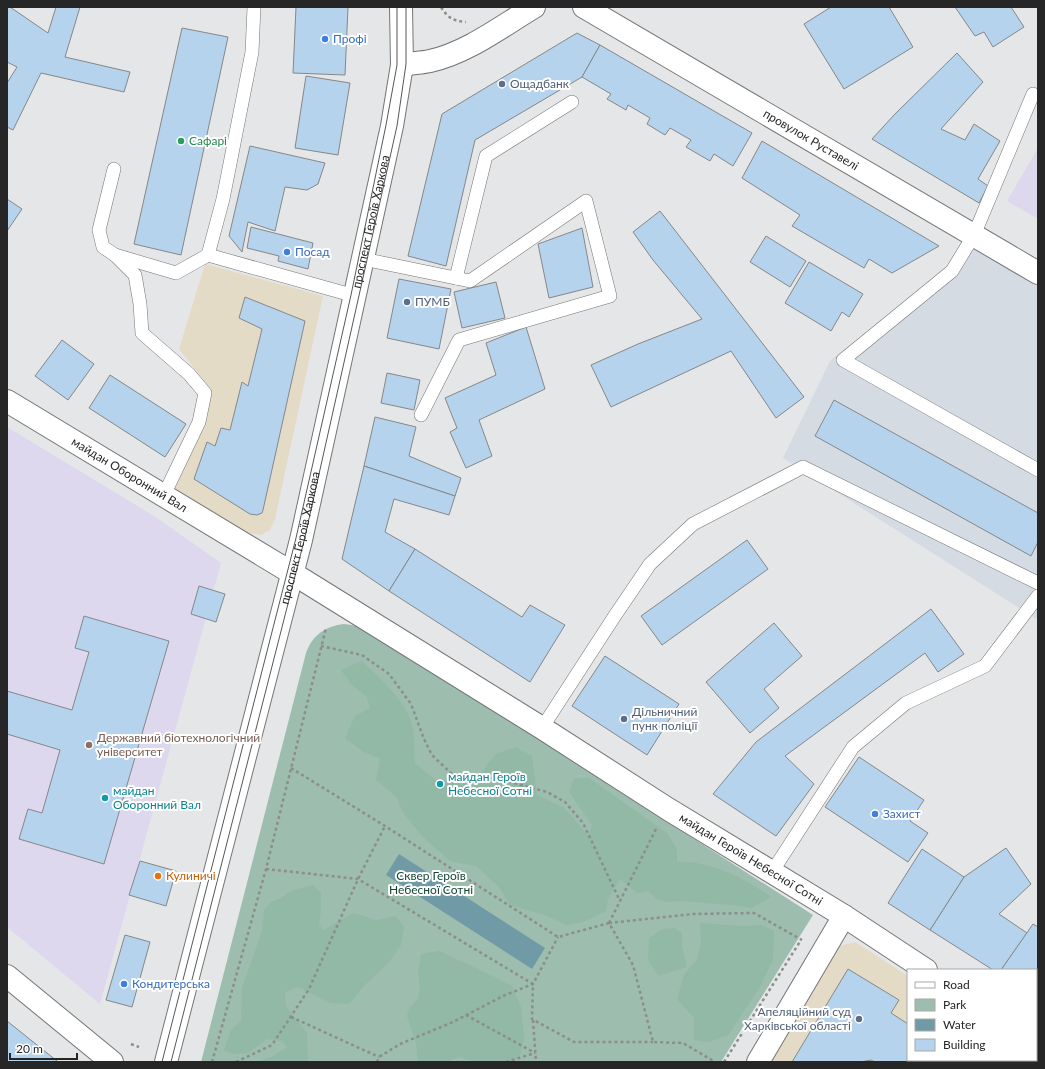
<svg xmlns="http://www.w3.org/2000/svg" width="1045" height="1069" viewBox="0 0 1045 1069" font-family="Lato,sans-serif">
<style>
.commercial{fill:#e4dbc6}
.built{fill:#d4dbe2}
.education{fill:#ddd8ee}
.green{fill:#9dbeae}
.forest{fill:#92b8a6}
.water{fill:#709aa6}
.building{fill:#b5d3ed;stroke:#868788}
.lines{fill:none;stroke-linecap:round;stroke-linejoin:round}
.service-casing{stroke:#747576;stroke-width:14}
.minor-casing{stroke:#747576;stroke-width:24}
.tertiary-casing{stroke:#747576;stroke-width:24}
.secondary-casing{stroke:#747576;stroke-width:24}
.primary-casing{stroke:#747576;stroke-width:24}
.path{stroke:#8c8d8e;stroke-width:2.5;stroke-dasharray:3 3;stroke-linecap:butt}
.service{stroke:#fff;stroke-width:13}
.minor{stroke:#fff;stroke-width:22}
.tertiary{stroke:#fff;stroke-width:22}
.secondary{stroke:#fff;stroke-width:22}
.primary{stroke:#fff;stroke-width:22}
.tram{stroke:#565758;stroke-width:1}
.shop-dot{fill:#3f7fe0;stroke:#fff;stroke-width:1.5}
.service-dot{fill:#5c6f8a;stroke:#fff;stroke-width:1.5}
.leisure-dot{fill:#2e9e5b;stroke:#fff;stroke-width:1.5}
.education-dot{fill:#8d6e63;stroke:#fff;stroke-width:1.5}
.culture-dot{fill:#0f9aa8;stroke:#fff;stroke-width:1.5}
.food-dot{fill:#e8710a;stroke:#fff;stroke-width:1.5}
.labels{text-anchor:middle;stroke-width:4;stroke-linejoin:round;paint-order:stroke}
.shop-label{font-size:12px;fill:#366cbe;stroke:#fff;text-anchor:start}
.service-label{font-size:12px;fill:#4e5e75;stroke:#fff;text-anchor:start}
.street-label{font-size:12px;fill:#262627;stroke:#fff}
.leisure-label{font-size:12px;fill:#27864d;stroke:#fff;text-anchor:start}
.education-label{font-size:12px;fill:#785e54;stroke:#fff;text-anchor:start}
.culture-label{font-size:12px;fill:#0d838f;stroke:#fff;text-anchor:start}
.food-label{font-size:12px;fill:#c56008;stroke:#fff;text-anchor:start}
.park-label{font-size:12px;fill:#144633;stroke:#fff}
</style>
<rect width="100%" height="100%" fill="#e5e6e7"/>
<g class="commercial">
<path d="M205 264 323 296 275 519 270 530 261 535 247 533 174 489 212 390 179 349Z"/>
<path d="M855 942 908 976V1060H1036V1058L1038 1059V1062H767L835 947Z"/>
</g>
<path class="built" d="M961 242 1038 286V620L783 458 830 361 945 269Z"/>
<g class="education">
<path d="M1038 148V219L1007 201Z"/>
<path d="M7 427 154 516 221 563 100 1004 7 927Z"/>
</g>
<path class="green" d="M344 624 358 626 374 634 813 915 721 1062H201L306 653C312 635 326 626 344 624Z"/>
<g class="forest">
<path d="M361 661C380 678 408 702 413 729 415 740 414 752 415 763L440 784 462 778 478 780 486 766 496 754 516 747 532 756 537 795 564 808 578 823 588 836 592 825 569 792 574 778H589L667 833 677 849V862C711 861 743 877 771 897L751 908 732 905 681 901 669 902 658 900 648 891 637 893 620 879 608 899 606 911 583 922 567 925 545 915 509 905 500 888 476 866 450 861 422 836 404 814 396 797 376 780 380 759 362 751 345 738 355 716 370 708 367 697 351 684 341 670Z"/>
<path d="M313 885 321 893V911L319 924 323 930 354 913 376 920 396 916 404 927 401 945 390 961 366 984 349 1004 330 1003 298 987 285 992 286 1006 307 1033 308 1062H257L271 1057 287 1047 282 1041 267 1039 248 1053 233 1054 224 1050 231 1030 241 1021 242 988 262 931 264 910 271 902 281 898 291 891Z"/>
<path d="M700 923 743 926 761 925 774 931 773 960 760 987 728 1035 709 1042 694 1040V1018L677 999 684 975 697 959 701 942Z"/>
<path d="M675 928 682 933V947L687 967 658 976 648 960 649 938 662 929Z"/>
<path d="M439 951 493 976 512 986 521 1007 524 1038 521 1053 514 1062H476L459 1057 447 1062H418L416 1043 407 1016 409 1009 418 998 420 988 418 973 421 954Z"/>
</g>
<path class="water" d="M399 854 545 948 532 969 386 875Z"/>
<g class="building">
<path d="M7 7H10L48 33 56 7H80L65 57 130 72 124 92 41 73 13 130 7 127V83L17 67 7 62Z"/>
<path d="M296 7H348L345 75 293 73Z"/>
<path d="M831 7H889L913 47 844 89 804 24Z"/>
<path d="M955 7H1011L1024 27 993 47 984 32 975 36Z"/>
<path d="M182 28 228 37 181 255 134 244Z"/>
<path d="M577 33 600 45 582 77 475 140 446 266 408 256 442 114Z"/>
<path d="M600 45 752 133 733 166 714 154 710 161 686 147 691 140 670 128 665 135 647 124 650 118 628 105 626 110 607 99 611 94 582 77Z"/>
<path d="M957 53 983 82 941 129 965 140 974 124 1000 141 978 179 988 186 979 203 872 139 895 114Z"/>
<path d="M306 76 350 83 338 155 295 148Z"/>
<path d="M762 141 939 246 892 273 869 259 864 268 792 226 800 215 742 178Z"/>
<path d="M250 146 325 163 318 184 307 190 285 187 275 231 248 222 242 252 229 236Z"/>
<path d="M7 199 22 209 7 231Z"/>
<path d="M660 211 804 397 776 418 731 351 611 407 591 365 638 344 702 319 653 260 633 232Z"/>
<path d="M251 227 313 243 308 269 278 261 279 256 247 248Z"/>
<path d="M582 228 593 287 549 298 538 244Z"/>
<path d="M766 236 806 261 790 287 750 262Z"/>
<path d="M809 262 863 294 849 317 842 312 831 331 785 303Z"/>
<path d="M399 279 451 289 439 349 387 338Z"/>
<path d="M496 282 505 318 462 328 454 292Z"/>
<path d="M245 297 305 321 263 510 262 513 257 515 250 514 194 479 207 442 215 446 221 428 230 430 242 382 248 386 262 329 239 318Z"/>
<path d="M526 327 545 389 479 420 492 456 466 468 450 432 457 428 445 398 496 375 486 343Z"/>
<path d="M62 340 94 364 68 400 35 376Z"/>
<path d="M387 373 420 380 414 410 381 403Z"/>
<path d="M110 375 186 424 165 457 89 408Z"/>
<path d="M834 400 1038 513V542L1031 556 815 436Z"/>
<path d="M375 417 416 427 409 456 461 478 455 496 364 466Z"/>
<path d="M364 466 455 496 449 515 394 499 385 532 415 549 389 591 342 559Z"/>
<path d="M747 540 768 569 662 645 641 616Z"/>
<path d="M415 549 522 617 530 605 565 625 530 682 389 591Z"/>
<path d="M199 586 225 594 216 622 191 614Z"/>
<path d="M931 609 964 654 938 672 925 653 785 756 814 784 776 836 713 794 756 742Z"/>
<path d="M84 616 169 641 104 864 19 839 28 809 42 813 60 750 7 734V691L72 710 89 652 75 648Z"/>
<path d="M774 623 802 656 764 689 779 708 750 733 706 682Z"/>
<path d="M605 656 679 704 647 755 572 706Z"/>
<path d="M859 757 924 800 910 821 928 833 908 862 825 807Z"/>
<path d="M1006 848 1031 884 999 914 1027 933 1001 970H993L930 930 964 877Z"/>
<path d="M922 849 964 877 930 930 888 903Z"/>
<path d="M140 861 176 871 166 906 129 895Z"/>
<path d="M1033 924 1038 927V1002L1036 1000V970H1001Z"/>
<path d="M125 935 150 942 132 1007 106 1000Z"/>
<path d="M848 969 899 1000 891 1013 908 1024V1060H967L971 1062H875L871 1060 860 1062H792Z"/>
<path d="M7 1021 57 1061V1062H7Z"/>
</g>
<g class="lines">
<g class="service-casing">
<g id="service">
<path d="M254 7 252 52 223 199 208 255 355 296"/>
<path d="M1033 94 974 235 952 271 843 360 1038 470"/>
<path d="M114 169 99 230 103 247 115 255 176 273 208 255"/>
<path d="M115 255 135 275 140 304 142 333 189 374 205 393 199 422 164 495"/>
<path d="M363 259 470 281 586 201 610 296 459 340 421 415"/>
<path d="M456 278 486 156 572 102"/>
<path d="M542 728 614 617 650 564 693 524 803 467 1038 583"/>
<path d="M772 872 853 747 906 703 985 666 1038 596"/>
</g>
</g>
<g class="minor-casing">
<g id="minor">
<path id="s1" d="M584 7 1038 273"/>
</g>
</g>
<g class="tertiary-casing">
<g id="tertiary">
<path id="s2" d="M7 401 292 573"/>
<path d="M7 976 112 1062"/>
</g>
</g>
<g class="secondary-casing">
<g id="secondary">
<path d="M402 65C411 63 421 63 430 61 467 53 502 26 534 7"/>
<path id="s3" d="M292 573 542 728 668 809 844 916 926 970"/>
<path d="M1036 1042 1038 1043"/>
<path d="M758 1062 844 916"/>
</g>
</g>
<g class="primary-casing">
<g id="primary">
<path id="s4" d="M166 1062 301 540 392 126 402 65 401 7"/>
</g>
</g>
<g class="path">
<path d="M441 7C448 18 453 21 466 22"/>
<path d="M321 646 362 655 389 674 411 704 424 739 432 755 452 774 475 775 510 782 547 792 565 802 583 823 620 901"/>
<path d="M291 768 385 826 558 937 609 923 633 965 653 1042 683 1043 715 1062"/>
<path d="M266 869 358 879 533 984 532 1019 574 1042H653"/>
<path d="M609 923 693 914 754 913 802 940"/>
<path d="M609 923 657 827"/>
<path d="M466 1015 535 1053"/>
<path d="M291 1017 379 1057"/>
<path d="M533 1020 536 1062"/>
<path d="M131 1044 139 1047"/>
<path d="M212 1062 266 869 326 628"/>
<path d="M236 1062 272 1045 309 989 358 879 385 826"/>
<path d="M377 1062 379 1057 400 1044 453 1022 503 996 533 984 558 937"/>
<path d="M506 1062 535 1053"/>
<path d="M724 1062 801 940"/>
</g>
<use href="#service" class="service"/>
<use href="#minor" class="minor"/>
<use href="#tertiary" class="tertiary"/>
<use href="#secondary" class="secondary"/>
<use href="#primary" class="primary"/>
<g class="tram">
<path d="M162 1062 296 538 351 295 386 125 397 65V7"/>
<path d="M171 1062 304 541 397 126 406 64V7"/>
</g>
</g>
<g class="shop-dot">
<circle cx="325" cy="39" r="4"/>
<circle cx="287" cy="252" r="4"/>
<circle cx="875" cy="814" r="4"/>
<circle cx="124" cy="984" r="4"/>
</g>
<g class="service-dot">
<circle cx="502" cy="84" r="4"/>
<circle cx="407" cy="302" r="4"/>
<circle cx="624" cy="719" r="4"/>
<circle cx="859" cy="1019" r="4"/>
</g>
<circle class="leisure-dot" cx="181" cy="141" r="4"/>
<circle class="education-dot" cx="89" cy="745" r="4"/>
<g class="culture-dot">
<circle cx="440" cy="784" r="4"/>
<circle cx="105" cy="798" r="4"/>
</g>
<circle class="food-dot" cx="158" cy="876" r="4"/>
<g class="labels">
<g class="shop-label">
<text x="333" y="43">Профі</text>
<text x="295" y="256">Посад</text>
<text x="883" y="818">Захист</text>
<text x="132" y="988">Кондитерська</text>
</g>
<g class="service-label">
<text x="510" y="88">Ощадбанк</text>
<text x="415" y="306">ПУМБ</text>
<text x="632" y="716">Дільничний<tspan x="632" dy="14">пунк поліції</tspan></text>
<text x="851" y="1016" text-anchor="end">Апеляційний суд<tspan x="851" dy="14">Харківської області</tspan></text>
</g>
<g class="street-label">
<text dy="4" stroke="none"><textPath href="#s1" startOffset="263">провулок Руставелі</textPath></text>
<text dy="4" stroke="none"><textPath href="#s4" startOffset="865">проспект Героїв Харкова</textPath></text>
<text dy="4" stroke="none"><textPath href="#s2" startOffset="143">майдан Оборонний Вал</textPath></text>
<text dy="4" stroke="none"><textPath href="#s4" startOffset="541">проспект Героїв Харкова</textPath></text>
<text dy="4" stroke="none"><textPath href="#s3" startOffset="541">майдан Героїв Небесної Сотні</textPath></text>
</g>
<g class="leisure-label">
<text x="189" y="145">Сафарі</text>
</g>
<g class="education-label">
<text x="97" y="742">Державний біотехнологічний<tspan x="97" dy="14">університет</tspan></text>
</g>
<g class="culture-label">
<text x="448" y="781">майдан Героїв<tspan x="448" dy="14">Небесної Сотні</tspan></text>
<text x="113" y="795">майдан<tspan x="113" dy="14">Оборонний Вал</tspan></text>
</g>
<g class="food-label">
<text x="166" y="880">Кулиничі</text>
</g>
<g class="park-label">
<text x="431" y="880">Сквер Героїв<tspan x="431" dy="14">Небесної Сотні</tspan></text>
</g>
</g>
<rect width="1045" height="1069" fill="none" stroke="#262627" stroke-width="16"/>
<rect x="907" y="969" width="130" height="92" fill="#ffffff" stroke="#a8a8a9"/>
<rect x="915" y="982" width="20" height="6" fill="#ffffff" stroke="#a8a8a9"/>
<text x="943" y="989" font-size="12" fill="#262627">Road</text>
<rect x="915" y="999" width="20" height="12" fill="#9dbeae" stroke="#a8a8a9"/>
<text x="943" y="1009" font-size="12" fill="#262627">Park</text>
<rect x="915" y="1019" width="20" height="12" fill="#709aa6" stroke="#a8a8a9"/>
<text x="943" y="1029" font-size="12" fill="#262627">Water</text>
<rect x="915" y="1039" width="20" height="12" fill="#b5d3ed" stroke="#a8a8a9"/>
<text x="943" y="1049" font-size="12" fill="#262627">Building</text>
<path d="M10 1053v6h67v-6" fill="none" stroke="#262627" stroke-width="2"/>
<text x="16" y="1053" font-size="12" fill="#262627" stroke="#ffffff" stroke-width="3" paint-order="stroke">20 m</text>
</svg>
